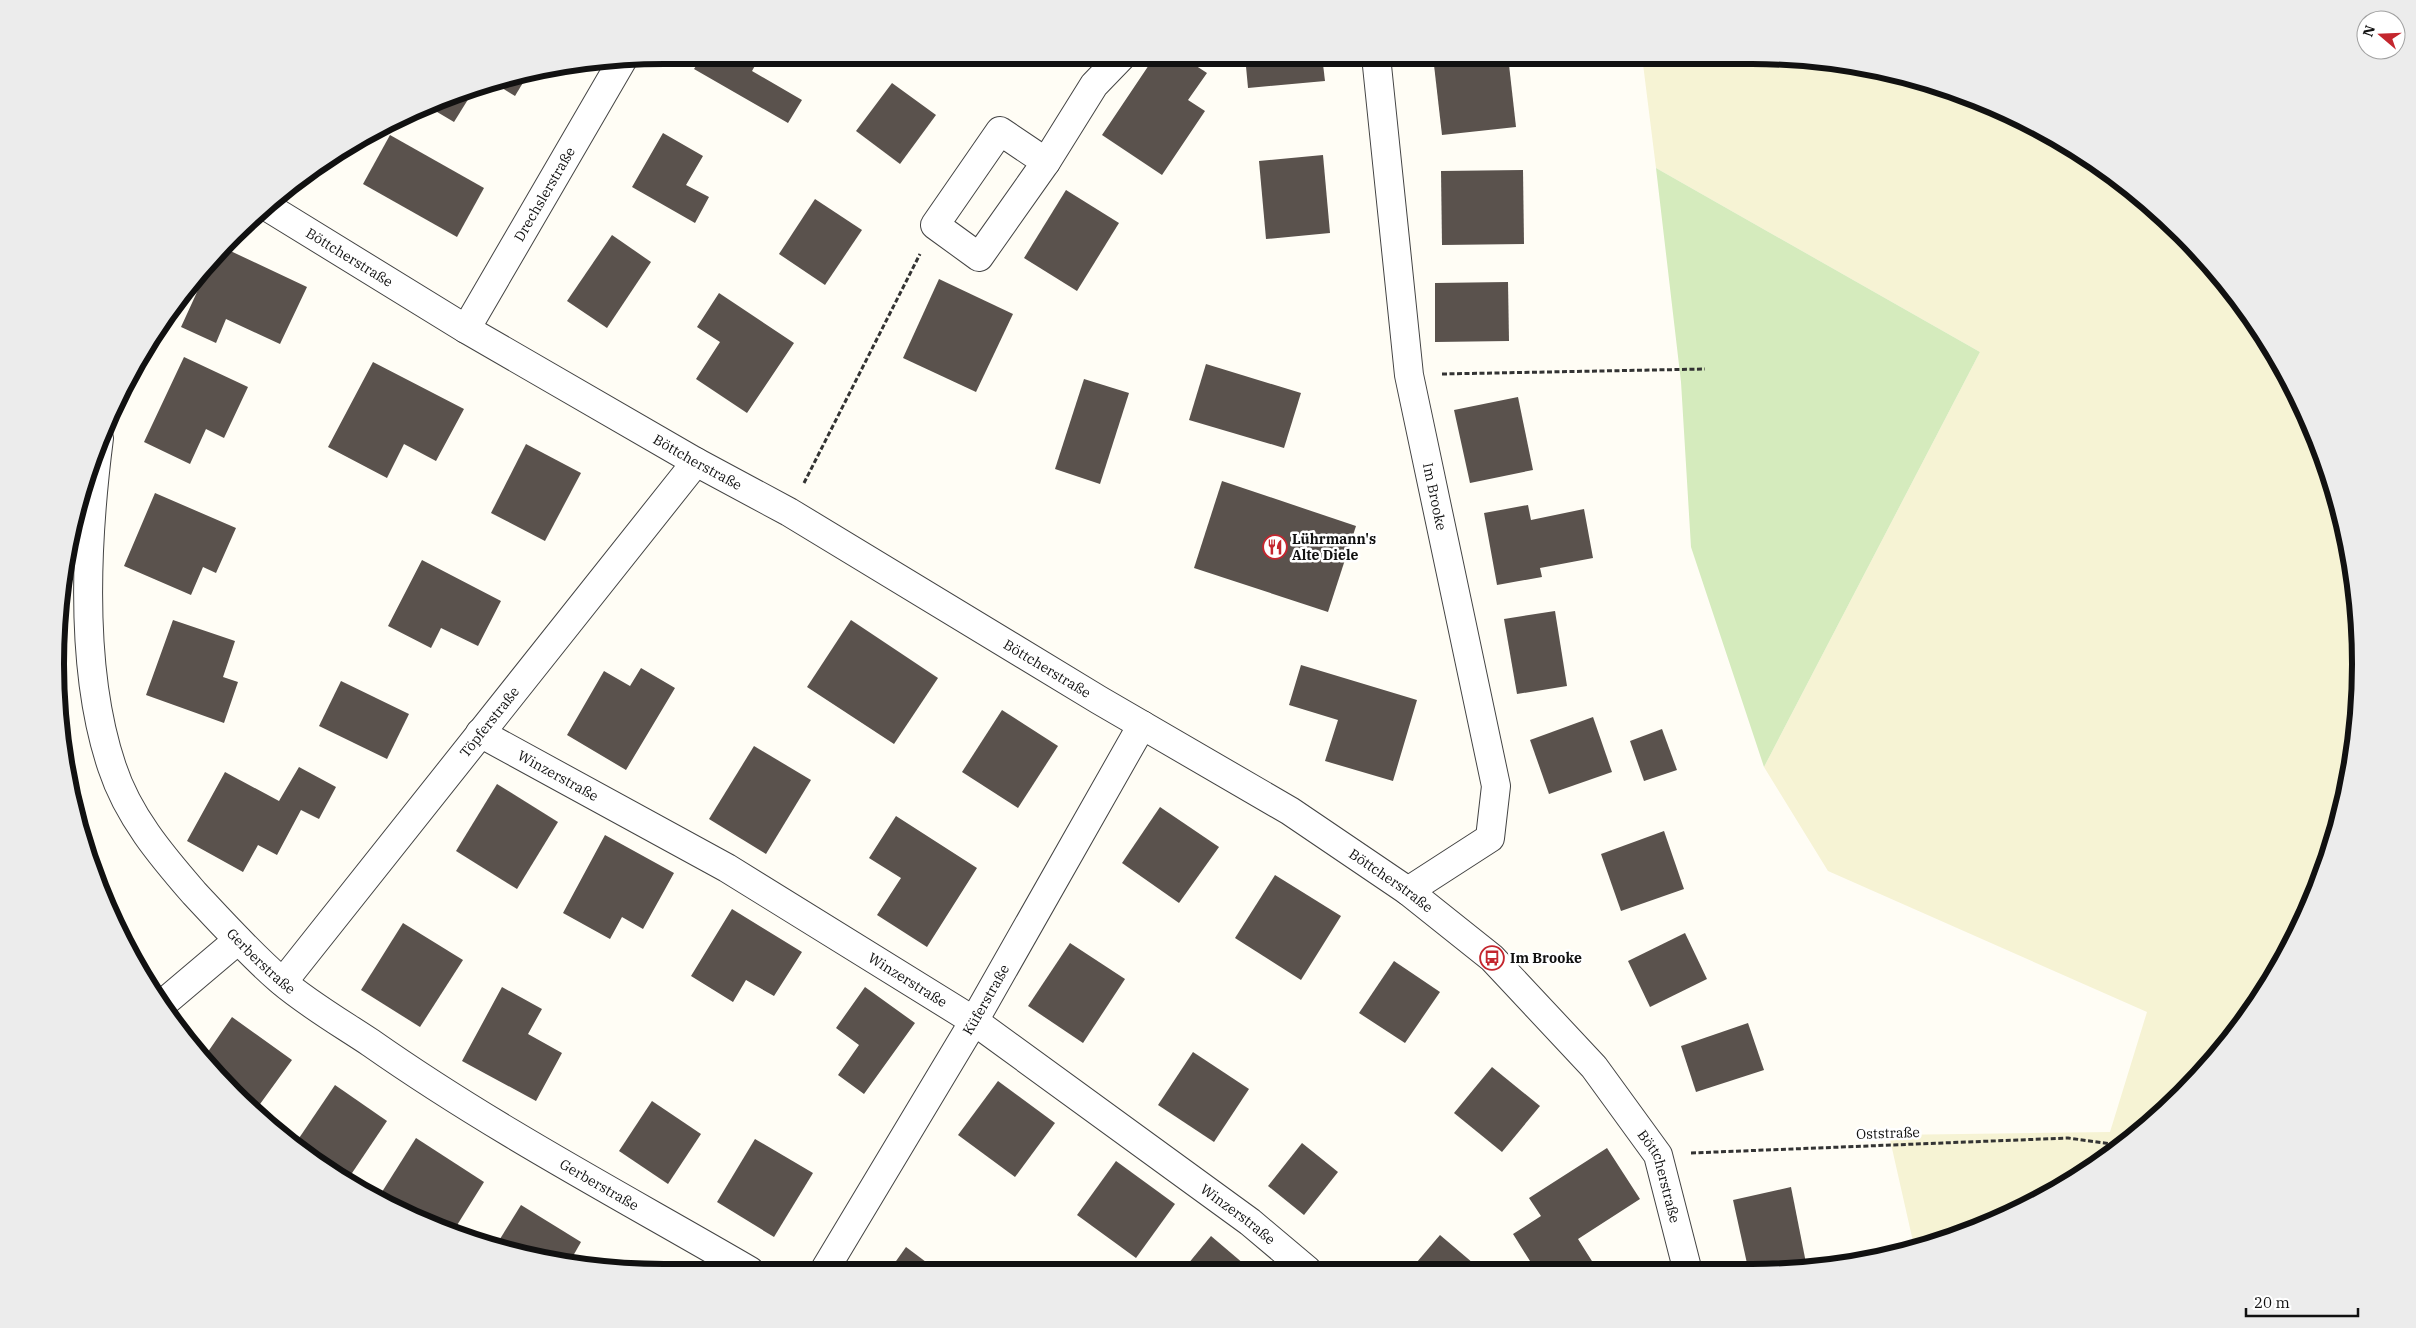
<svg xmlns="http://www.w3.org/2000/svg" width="2416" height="1328" viewBox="0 0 2416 1328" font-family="'IBM Plex Serif',serif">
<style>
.farmland{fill:#f6f3d4}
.green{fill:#d5ebbd}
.building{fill:#5a524d}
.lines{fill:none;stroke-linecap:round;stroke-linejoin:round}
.minor-casing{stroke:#444;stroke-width:30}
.path{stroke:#333;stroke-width:3;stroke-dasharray:5 2.5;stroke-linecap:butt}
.minor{stroke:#fff;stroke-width:28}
.labels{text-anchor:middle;stroke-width:5;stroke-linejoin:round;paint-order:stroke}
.street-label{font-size:14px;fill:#111;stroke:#fff}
.poi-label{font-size:14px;font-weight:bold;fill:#111;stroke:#fff;text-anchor:start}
.rim{fill:none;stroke:#111;stroke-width:6}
</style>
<rect width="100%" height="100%" fill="#fffdf5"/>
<path class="farmland" d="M1642 56H1792L1910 76 2056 136 2153 206 2235 293 2298 394 2340 506 2360 624 2356 743 2329 859 2280 968 2210 1066 2091 1170 1985 1227 1914 1246 1889 1135 2110 1132 2147 1012 1828 871 1764 767 1980 352 1656 168Z"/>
<path class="green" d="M1656 168 1980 352 1764 767 1691 547 1681 382Z"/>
<g class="building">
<path d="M703 55H761L752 71 802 100 788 123 694 69Z"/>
<path d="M981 55H991L987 60Z"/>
<path d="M1155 56H1181L1207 73 1188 100 1205 111 1162 175 1102 135Z"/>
<path d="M1245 56H1322L1325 81 1248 88Z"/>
<path d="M1508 56 1516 127 1442 135 1434 65Z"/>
<path d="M530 71 515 96 491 81 502 78Z"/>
<path d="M892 83 936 115 900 164 856 131Z"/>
<path d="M477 85 454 122 427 106 468 87Z"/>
<path d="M663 133 703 156 686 185 709 197 695 223 632 187Z"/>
<path d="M390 135 484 188 457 237 363 184Z"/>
<path d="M1323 155 1330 233 1266 239 1259 161Z"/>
<path d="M1523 170 1524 244 1442 245 1441 171Z"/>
<path d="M1066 190 1119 223 1077 291 1024 258Z"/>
<path d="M815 199 862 230 825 285 779 254Z"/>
<path d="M612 235 651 262 607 328 567 301Z"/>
<path d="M222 247 307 287 280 344 226 319 216 343 181 327 214 255Z"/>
<path d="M939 279 1013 314 976 392 903 358Z"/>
<path d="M1508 282 1509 341 1435 342V283Z"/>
<path d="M719 293 794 343 747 413 696 379 720 342 697 327Z"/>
<path d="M184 357 248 387 224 438 206 429 190 464 144 442Z"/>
<path d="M373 362 464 409 436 461 404 444 387 478 328 447Z"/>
<path d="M1206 364 1301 393 1284 448 1189 420Z"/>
<path d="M1084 379 1129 393 1100 484 1055 469Z"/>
<path d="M1518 397 1533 470 1470 483 1454 410Z"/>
<path d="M526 444 581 473 545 541 491 513Z"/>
<path d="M1222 481 1356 526 1328 612 1194 568Z"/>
<path d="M155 493 236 528 216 573 203 567 191 595 124 566Z"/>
<path d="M1528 505 1531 520 1584 509 1593 558 1540 568 1542 577 1497 585 1484 513Z"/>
<path d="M422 560 501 601 478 646 441 628 431 648 388 626Z"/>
<path d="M1555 611 1567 686 1517 694 1504 619Z"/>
<path d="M173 620 235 641 223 677 238 682 224 723 146 695Z"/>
<path d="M851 620 938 678 894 744 807 687Z"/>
<path d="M1301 665 1417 700 1393 781 1325 761 1338 720 1289 705Z"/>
<path d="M641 668 675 688 626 770 567 735 604 671 630 686Z"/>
<path d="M341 681 409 714 387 759 319 726Z"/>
<path d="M1002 710 1058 746 1018 808 962 772Z"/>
<path d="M1593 717 1612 772 1549 794 1530 740Z"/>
<path d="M1662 729 1677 770 1644 781 1630 741Z"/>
<path d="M754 746 811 780 766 854 709 819Z"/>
<path d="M299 767 336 787 319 819 301 810 277 855 258 845 243 872 187 841 225 772 279 801Z"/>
<path d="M497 784 558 822 517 889 456 851Z"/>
<path d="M1160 807 1219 847 1179 903 1122 863Z"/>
<path d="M896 816 977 868 927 947 877 915 901 878 869 858Z"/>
<path d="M1664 831 1684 889 1621 911 1601 854Z"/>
<path d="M605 835 674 873 643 929 622 917 610 939 563 913Z"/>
<path d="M1275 875 1341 916 1301 980 1235 938Z"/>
<path d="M732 909 802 952 774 996 746 980 733 1002 691 976Z"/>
<path d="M403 923 463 960 420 1027 361 990Z"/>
<path d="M1685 933 1707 979 1650 1007 1628 961Z"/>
<path d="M1070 943 1125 979 1083 1043 1028 1006Z"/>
<path d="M1394 961 1440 992 1405 1043 1359 1013Z"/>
<path d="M502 987 542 1009 528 1034 562 1053 536 1101 462 1061Z"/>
<path d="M865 987 915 1023 864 1094 838 1075 859 1045 836 1028Z"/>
<path d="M232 1017 292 1060 255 1111 200 1057 203 1059Z"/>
<path d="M1748 1023 1764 1070 1696 1092 1681 1046Z"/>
<path d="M1193 1052 1249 1089 1214 1142 1158 1105Z"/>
<path d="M1492 1067 1540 1106 1502 1152 1454 1113Z"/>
<path d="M998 1081 1055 1123 1015 1177 958 1135Z"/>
<path d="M335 1085 387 1121 346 1182 293 1147Z"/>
<path d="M652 1101 701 1134 668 1184 619 1151Z"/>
<path d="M416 1138 484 1182 454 1230 404 1210 380 1195Z"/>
<path d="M755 1139 813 1173 774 1237 717 1202Z"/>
<path d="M1302 1143 1338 1172 1304 1215 1268 1186Z"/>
<path d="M1607 1148 1640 1199 1578 1239 1597 1269H1535L1513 1234 1541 1216 1529 1198Z"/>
<path d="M1116 1161 1175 1204 1136 1258 1077 1215Z"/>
<path d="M1791 1187 1806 1263 1783 1268H1748L1733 1200Z"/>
<path d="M521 1205 581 1242 569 1263 506 1252 495 1247Z"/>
<path d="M1440 1235 1480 1269H1411Z"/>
<path d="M1211 1236 1251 1270H1183Z"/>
<path d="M906 1247 938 1271H889Z"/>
</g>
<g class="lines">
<g class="minor-casing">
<g id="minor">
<path id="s1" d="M1376 56 1409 375 1496 786 1490 838 1408 891"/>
<path d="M1000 131 1046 162 979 257 935 225Z"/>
<path d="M1046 162 1094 85 1122 56"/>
<path id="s2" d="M266 206 466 329 696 462 789 512 1099 700 1290 811 1408 891 1492 958 1594 1067 1658 1155 1687 1268"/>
<path id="s3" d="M466 329 623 59"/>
<path id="s4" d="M99 438C86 539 79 669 112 767 128 816 161 855 194 893 222 923 249 953 280 980 308 1004 341 1023 371 1043 492 1128 623 1197 750 1271"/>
<path id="s5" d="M480 733 727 868 974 1021 1250 1222 1307 1270"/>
<path id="s6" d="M283 982 696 462"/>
<path d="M160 1006 238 940"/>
<path id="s7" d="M824 1271 974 1021 1142 725"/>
</g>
</g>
<g class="path">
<path d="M1442 374 1705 369"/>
<path d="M804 483 920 254"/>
<path d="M1691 1153 2068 1138 2119 1145"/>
</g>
<use href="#minor" class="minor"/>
</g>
<defs>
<g id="restaurant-ring" transform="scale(1.25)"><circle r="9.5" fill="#fff" stroke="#c4262e" stroke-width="1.5"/><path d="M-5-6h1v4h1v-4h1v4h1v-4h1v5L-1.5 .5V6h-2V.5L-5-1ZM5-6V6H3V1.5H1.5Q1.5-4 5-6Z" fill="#c4262e"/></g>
<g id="bus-ring" transform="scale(1.25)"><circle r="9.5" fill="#fff" stroke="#c4262e" stroke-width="1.5"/><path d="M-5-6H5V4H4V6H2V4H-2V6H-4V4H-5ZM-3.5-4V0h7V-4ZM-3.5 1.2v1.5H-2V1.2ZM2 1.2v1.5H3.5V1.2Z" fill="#c4262e"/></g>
</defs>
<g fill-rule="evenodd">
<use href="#restaurant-ring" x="1275" y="547"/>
<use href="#bus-ring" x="1492" y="958"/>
</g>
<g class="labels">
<g class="street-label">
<text dy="5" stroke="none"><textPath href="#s3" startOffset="156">Drechslerstraße</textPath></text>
<text dy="5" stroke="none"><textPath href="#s2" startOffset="98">Böttcherstraße</textPath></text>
<text dy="5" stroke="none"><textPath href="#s2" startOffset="502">Böttcherstraße</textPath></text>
<text dy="5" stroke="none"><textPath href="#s1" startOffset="445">Im Brooke</textPath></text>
<text dy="5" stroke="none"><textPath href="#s2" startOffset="908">Böttcherstraße</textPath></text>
<text dy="5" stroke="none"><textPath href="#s6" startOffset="332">Töpferstraße</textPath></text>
<text dy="5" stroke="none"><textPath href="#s5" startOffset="89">Winzerstraße</textPath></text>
<text dy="5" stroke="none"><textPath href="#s2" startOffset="1312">Böttcherstraße</textPath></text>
<text dy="5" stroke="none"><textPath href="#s4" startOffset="579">Gerberstraße</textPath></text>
<text dy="5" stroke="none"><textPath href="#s5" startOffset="494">Winzerstraße</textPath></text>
<text dy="5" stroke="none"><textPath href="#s7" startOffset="316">Küferstraße</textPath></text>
<text transform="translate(1888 1133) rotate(-2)" y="5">Oststraße</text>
<text dy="5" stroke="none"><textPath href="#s2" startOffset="1718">Böttcherstraße</textPath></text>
<text dy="5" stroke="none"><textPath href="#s4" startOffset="985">Gerberstraße</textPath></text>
<text dy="5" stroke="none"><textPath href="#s5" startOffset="899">Winzerstraße</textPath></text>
</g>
<g class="poi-label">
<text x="1292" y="544">Lührmann's<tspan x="1292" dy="16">Alte Diele</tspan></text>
<text x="1510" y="963">Im Brooke</text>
</g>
</g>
<path d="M0 0H2416V1328H0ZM664 64H1752A600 600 0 0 1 2352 664V664A600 600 0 0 1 1752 1264H664A600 600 0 0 1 64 664V664A600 600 0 0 1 664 64Z" fill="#ececec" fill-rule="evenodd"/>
<path class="rim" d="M664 64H1752A600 600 0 0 1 2352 664V664A600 600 0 0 1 1752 1264H664A600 600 0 0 1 64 664V664A600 600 0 0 1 664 64Z"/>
<g transform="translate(2381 35) rotate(289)"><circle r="24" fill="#ffffff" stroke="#a0a0a0"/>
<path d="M0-4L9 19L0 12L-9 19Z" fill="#c4262e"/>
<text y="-8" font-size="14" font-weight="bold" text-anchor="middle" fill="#111111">N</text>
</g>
<path d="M2246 1308v8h112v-8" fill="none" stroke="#111111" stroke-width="2.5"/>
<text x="2254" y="1308" font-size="15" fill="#111111" stroke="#ffffff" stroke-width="4" paint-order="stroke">20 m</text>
</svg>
